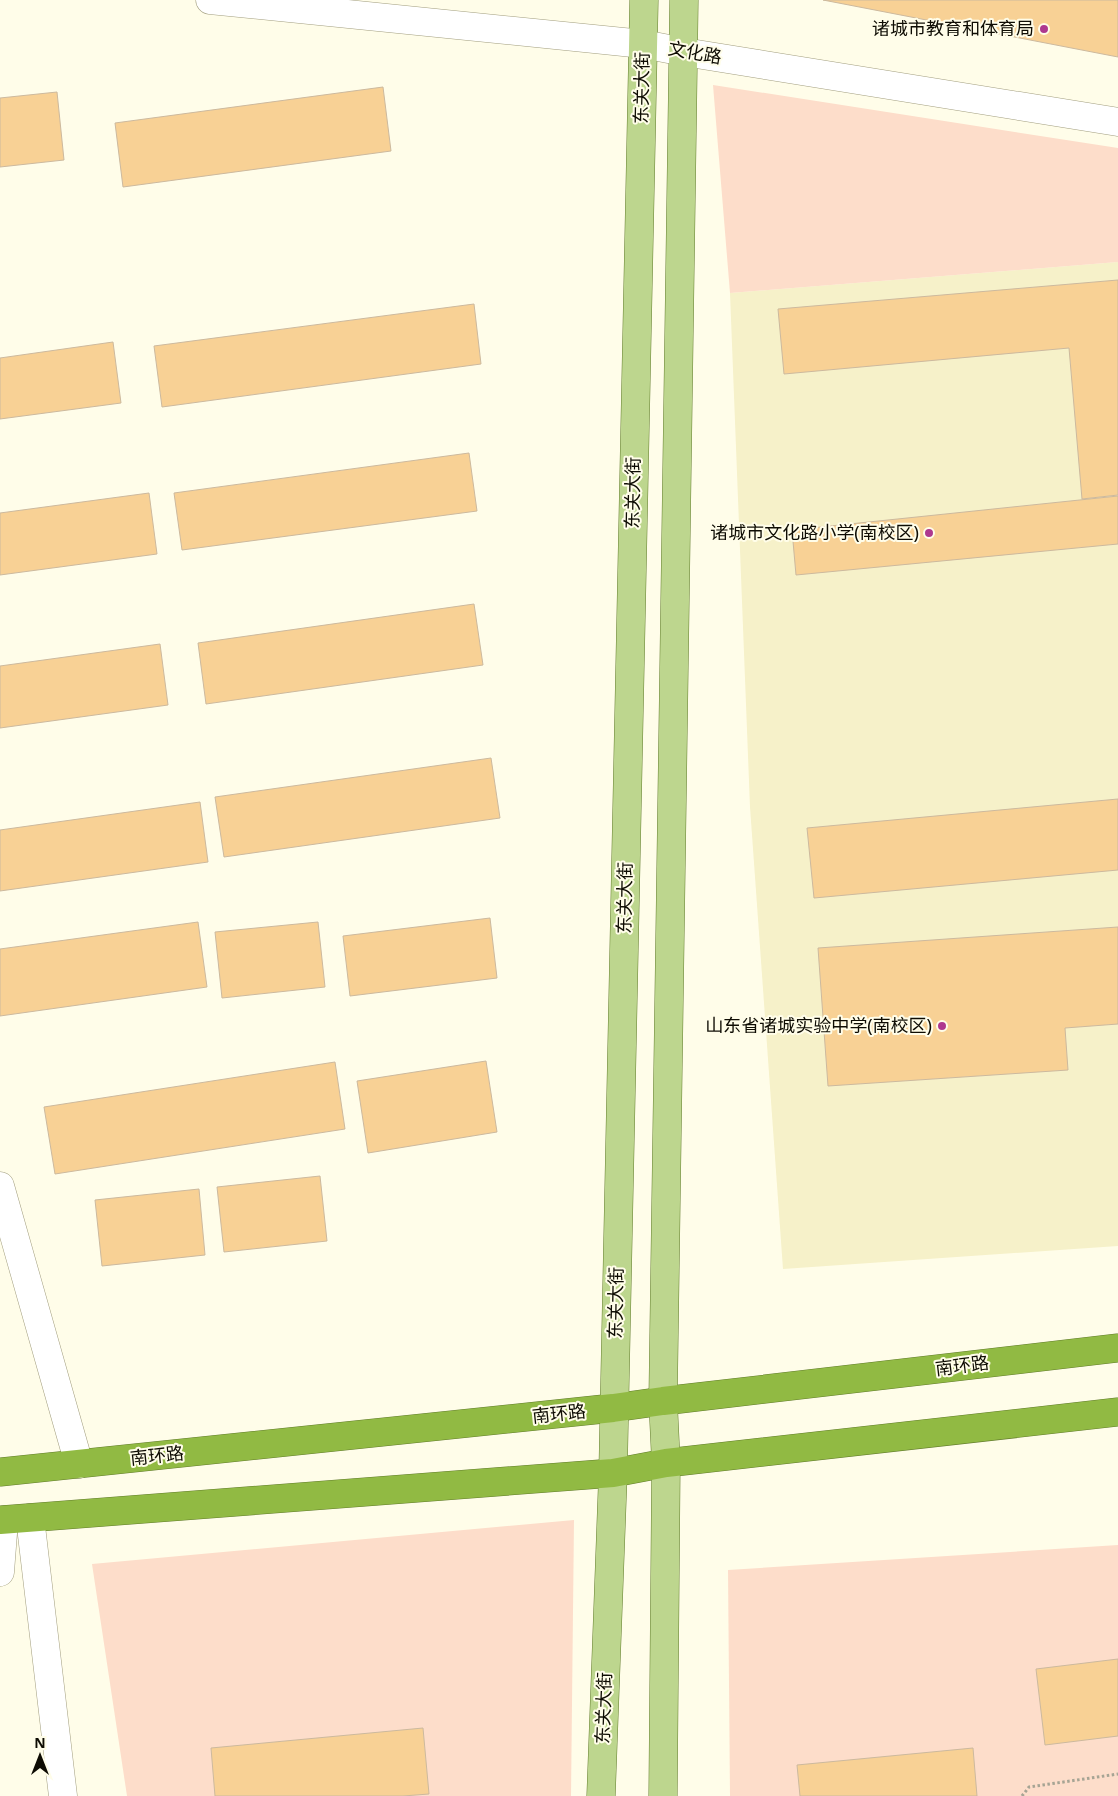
<svg xmlns="http://www.w3.org/2000/svg" width="1118" height="1796" viewBox="0 0 1118 1796" font-family="'Noto Sans','Noto Sans SC',sans-serif">
<style>
.built{fill:#f6f1c9}
.green{fill:#fdddca}
.building{fill:#f8d195;stroke:#ccb99e}
.lines{fill:none;stroke-linecap:round;stroke-linejoin:round}
.minor-casing{stroke:#a29e7f;stroke-width:29}
.major-casing{stroke:#637d2d;stroke-width:29}
.highway-casing{stroke:#637d2d;stroke-width:29}
.path{stroke:#a6a494;stroke-width:3;stroke-dasharray:2.5 2.5;stroke-linecap:butt}
.minor{stroke:#fff;stroke-width:28}
.major{stroke:#bdd68e;stroke-width:28}
.highway{stroke:#91ba43;stroke-width:28}
.poi-dot{fill:#ae388f;stroke:#fffde9;stroke-width:2}
.labels{text-anchor:middle;stroke-width:4;stroke-linejoin:round;paint-order:stroke}
.poi-label{font-size:18px;fill:#0e0c03;stroke:#fffde9;text-anchor:end}
.street-label{font-size:18px;fill:#0e0c03;stroke:#fffde9}
</style>
<rect width="100%" height="100%" fill="#fffde9"/>
<path class="built" d="M1118 262V1246L783 1269 750 807 730 293Z"/>
<g class="green">
<path d="M713 85 1118 148V262L730 293Z"/>
<path d="M574 1520 571 1796H127L92 1564Z"/>
<path d="M1118 1545V1796H730L728 1570Z"/>
</g>
<g class="building">
<path d="M823 0H1118V57Z"/>
<path d="M383 87 391 151 123 187 115 123Z"/>
<path d="M57 92 64 160 0 167V98Z"/>
<path d="M1118 280V495L1082 499 1069 348 784 374 778 309Z"/>
<path d="M474 304 481 364 162 407 154 346Z"/>
<path d="M113 342 121 403 0 419V358Z"/>
<path d="M469 453 477 511 182 550 174 493Z"/>
<path d="M149 493 157 554 0 575V513Z"/>
<path d="M1118 496V544L796 575 792 530Z"/>
<path d="M474 604 483 665 206 704 198 643Z"/>
<path d="M160 644 168 705 0 728V666Z"/>
<path d="M491 758 500 818 224 857 215 797Z"/>
<path d="M1118 799V870L814 898 807 828Z"/>
<path d="M200 802 208 862 0 891V830Z"/>
<path d="M490 918 497 978 350 996 343 936Z"/>
<path d="M198 922 207 987 0 1016V949Z"/>
<path d="M318 922 325 987 222 998 215 932Z"/>
<path d="M1118 927V1024L1065 1028 1068 1070 828 1086 818 948Z"/>
<path d="M486 1061 497 1132 368 1153 357 1081Z"/>
<path d="M335 1062 345 1129 55 1174 44 1107Z"/>
<path d="M320 1176 327 1241 224 1252 217 1187Z"/>
<path d="M199 1189 205 1255 102 1266 95 1200Z"/>
<path d="M1118 1659V1736L1045 1745 1036 1669Z"/>
<path d="M423 1728 429 1794 403 1796H215L211 1748Z"/>
<path d="M973 1748 977 1796H800L797 1765Z"/>
</g>
<g class="lines">
<g class="minor-casing">
<g id="minor">
<path d="M210 0 643 44 684 52 1118 122"/>
<path d="M0 1186 79 1464"/>
<path d="M30 1518 63 1796"/>
<path d="M0 1572 4 1520"/>
</g>
</g>
<g class="major-casing">
<g id="major">
<path d="M601 1796 613 1473 644 0"/>
<path d="M663 1796 666 1463 663 1401 684 0"/>
</g>
</g>
<g class="highway-casing">
<g id="highway">
<path d="M0 1472 613 1408 663 1401 1118 1348"/>
<path d="M0 1520 613 1473 666 1463 1118 1412"/>
</g>
</g>
<path class="path" d="M1022 1796 1029 1787 1118 1774"/>
<use href="#minor" class="minor"/>
<use href="#major" class="major"/>
<use href="#highway" class="highway"/>
</g>
<g class="poi-dot">
<circle cx="1044" cy="29" r="5"/>
<circle cx="929" cy="533" r="5"/>
<circle cx="942" cy="1026" r="5"/>
</g>
<g class="labels">
<g class="poi-label">
<text x="1034" y="35">诸城市教育和体育局</text>
<text x="919" y="539">诸城市文化路小学(南校区)</text>
<text x="932" y="1032">山东省诸城实验中学(南校区)</text>
</g>
<g class="street-label">
<text transform="translate(695 53) rotate(10)" y="6">文化路</text>
<text transform="translate(642 88) rotate(-89)" y="6">东关大街</text>
<text transform="translate(633 493) rotate(-89)" y="6">东关大街</text>
<text transform="translate(625 898) rotate(-89)" y="6">东关大街</text>
<text transform="translate(616 1303) rotate(-89)" y="6">东关大街</text>
<text transform="translate(962 1366) rotate(-7)" y="6">南环路</text>
<text transform="translate(559 1414) rotate(-6)" y="6">南环路</text>
<text transform="translate(157 1456) rotate(-6)" y="6">南环路</text>
<text transform="translate(604 1708) rotate(-88)" y="6">东关大街</text>
</g>
</g>
<g transform="translate(40 1756)" stroke="#fffde9" stroke-width="4" paint-order="stroke">
<path d="M0-4L9 19L0 12L-9 19Z" fill="#0e0c03"/>
<text y="-8" font-size="14" font-weight="bold" text-anchor="middle" fill="#0e0c03">N</text>
</g>
</svg>
